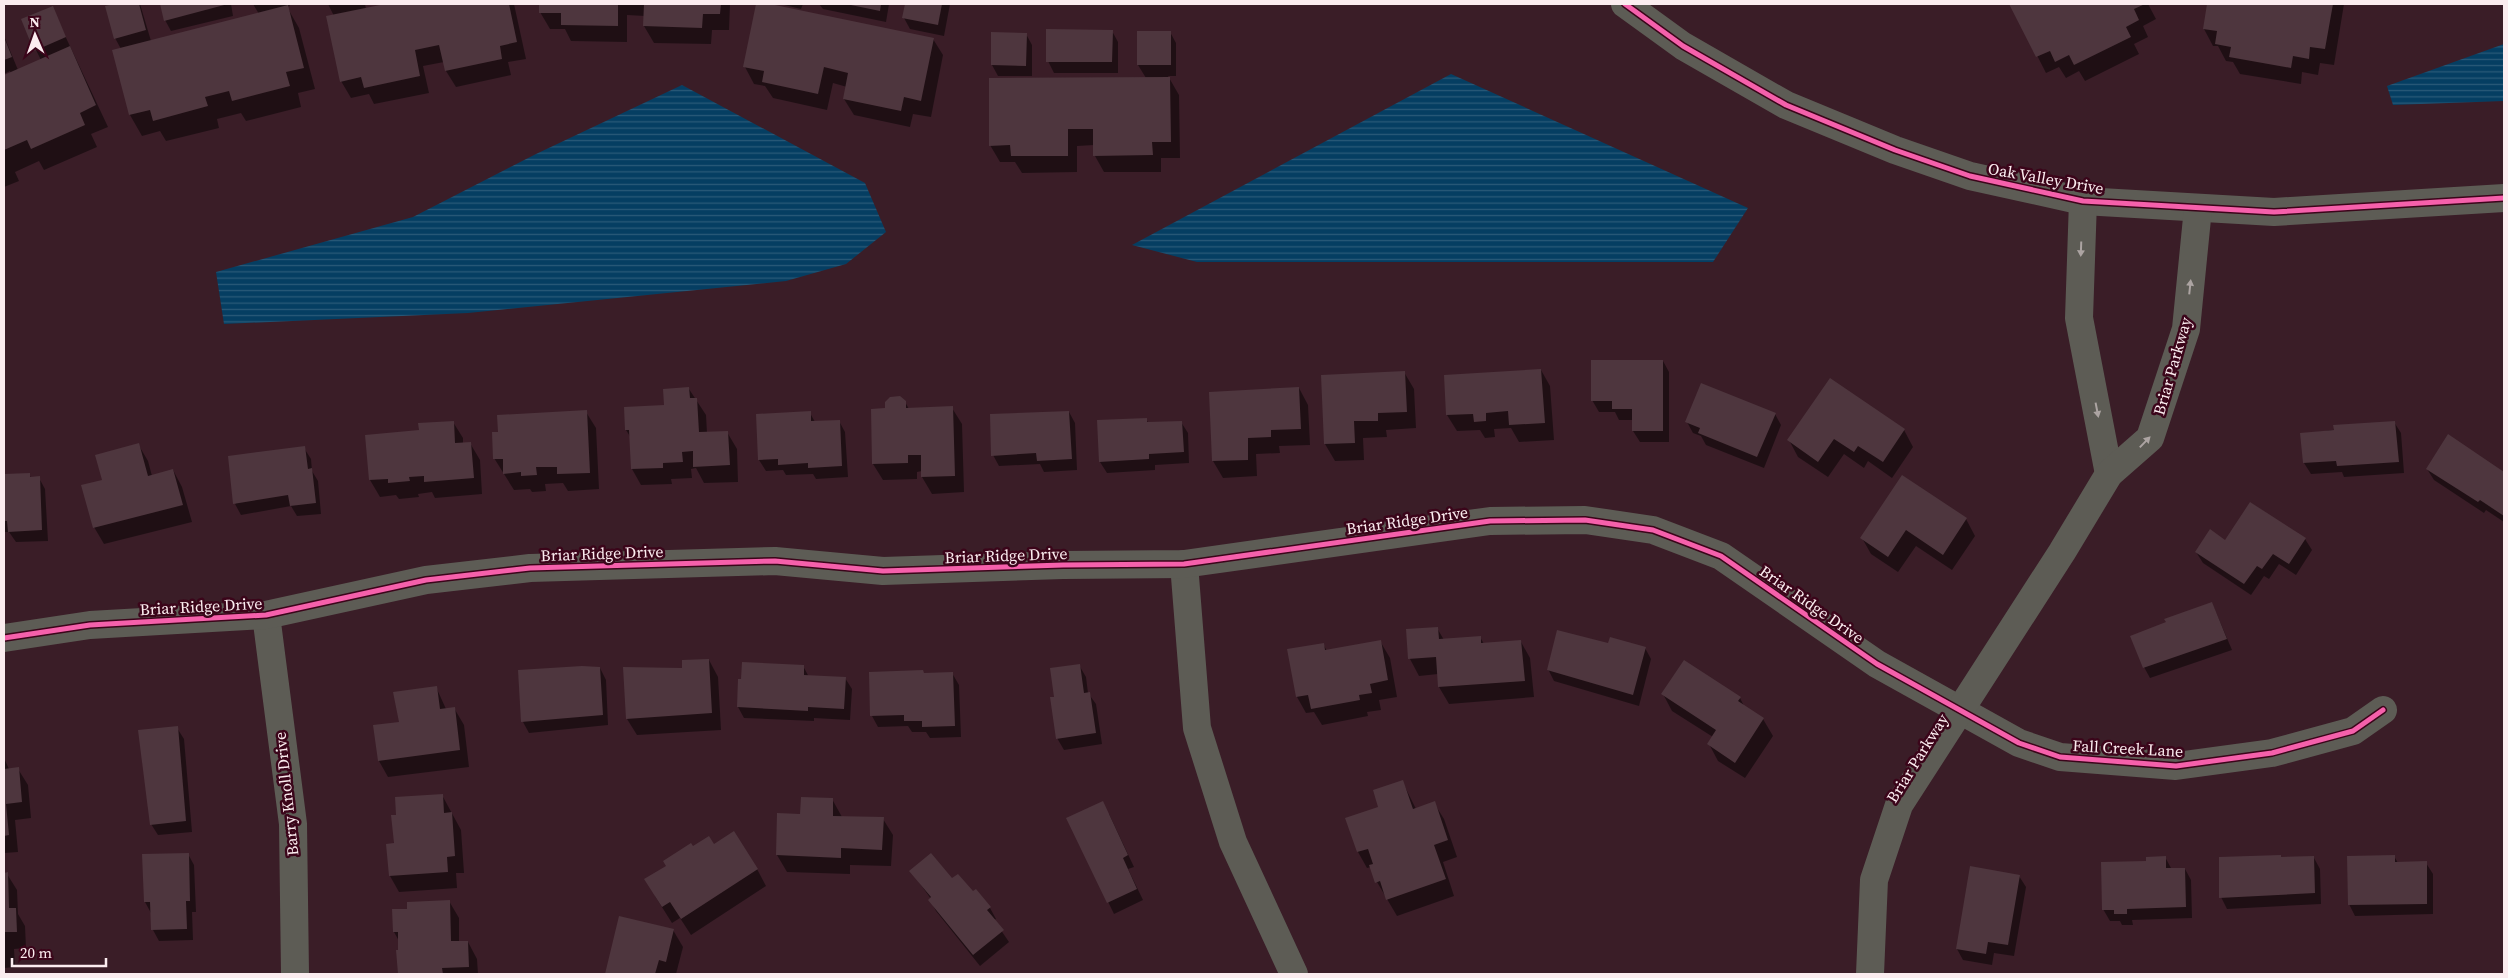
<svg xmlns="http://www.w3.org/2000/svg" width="2508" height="978" viewBox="0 0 2508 978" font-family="'Source Serif 4',serif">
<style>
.water{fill:url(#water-rules)}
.shadow{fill:#0007}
.building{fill:#4e363e}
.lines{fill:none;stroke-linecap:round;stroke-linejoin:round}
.minor{stroke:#5d5c55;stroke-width:28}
.cycleway-casing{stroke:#3b051a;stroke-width:8}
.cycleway{stroke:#f560ab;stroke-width:5}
.oneway{fill:#aca4a2}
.labels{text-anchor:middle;stroke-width:5;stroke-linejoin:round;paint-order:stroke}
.street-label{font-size:16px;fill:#fbecef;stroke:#3b051a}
</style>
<defs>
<pattern id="water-rules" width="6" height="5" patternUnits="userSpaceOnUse" patternTransform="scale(1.25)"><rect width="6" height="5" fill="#053e62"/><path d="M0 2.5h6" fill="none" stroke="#2a5a79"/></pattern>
</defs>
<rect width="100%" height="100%" fill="#3a1d27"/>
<g class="water">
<path d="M2504 44V101L2393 105 2387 86Z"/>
<path d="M1451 74 1748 208 1713 262H1197L1132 245Z"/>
<path d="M682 85 865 183 886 232 846 264 786 281 468 313 224 324 216 272 413 217 536 154Z"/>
</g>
<g class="shadow">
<path d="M119 4H140L151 41 259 14 253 4H289L290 6 287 7 299 28 315 89 298 93 301 107 246 121 241 113 217 119 219 128 166 141 160 131 142 136 130 115 121 49 115 38 107 7Z"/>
<path d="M161 4H231L233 16 171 31 165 20Z"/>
<path d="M328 4H365L366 9 391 4H514L526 59 508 62 511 75 456 87 446 71 444 62 423 66 429 93 374 104 369 94 351 98 341 81 334 16Z"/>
<path d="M541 4H730L729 30H712L711 44 654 43 644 26 645 16 627 15V42L571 41 565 29H550L540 12Z"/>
<path d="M758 4 933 39 943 55 931 117 913 114 910 127 854 115 844 99 847 87 833 83 827 110 773 98 765 86 754 84 745 67Z"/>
<path d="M780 4H803L801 9Z"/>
<path d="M819 4H889L886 22 823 9Z"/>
<path d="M907 4H950L944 36 910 29 904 18Z"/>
<path d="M2011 4H2148L2156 19 2143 26 2148 37 2134 44 2139 54 2085 81 2079 71 2066 78 2059 67 2046 73Z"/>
<path d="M2208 4H2344L2334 65 2320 63 2318 75 2302 72 2301 84 2240 74 2233 62 2226 61 2218 46H2213L2204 29Z"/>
<path d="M52 8 108 127 91 134 97 147 44 170 39 161 15 172 19 181 4 187V77L11 73 10 71 4 74V36L18 70 41 60 36 50Z"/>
<path d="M1112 31 1118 42V73H1054L1048 61Z"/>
<path d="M1170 32 1176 43V76H1168L1179 95 1180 158H1161V172H1104L1095 156 1094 145 1077 146V172L1022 173 1015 162H1000L990 145 1146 78 1138 65Z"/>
<path d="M1026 34 1032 45V76H998L992 65Z"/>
<path d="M1663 361 1669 372V442H1640L1633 431V420H1619L1615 412H1599L1592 400Z"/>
<path d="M1541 370 1550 386 1554 440 1519 442 1511 428 1494 429 1495 437 1485 438 1480 430 1457 431 1447 415Z"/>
<path d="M1404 372 1414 389 1416 428 1386 430 1387 437 1363 438 1364 460 1335 461 1325 444 1322 376Z"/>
<path d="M1299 388 1308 405 1310 445 1279 446 1280 453 1256 454 1257 476 1223 478 1213 461 1210 393Z"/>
<path d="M689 389 706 415 707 433 727 432 737 449 738 482 704 483 696 468 691 469 692 478 671 479 672 484 641 485 632 469 631 438 626 430 665 406Z"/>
<path d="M905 402 909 409 952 408 962 424 964 492 932 494 922 477V471L917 472V479L883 480 873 464 886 409Z"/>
<path d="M586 412 596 428 599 489 568 491 563 483 545 484 546 491 532 492 530 489 514 490 494 458Z"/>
<path d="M1069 412 1075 423 1077 470 1044 472 1040 464 999 466 993 455Z"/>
<path d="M810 413 815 422 839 421 845 432 848 477 816 479 813 474 786 475 783 470 766 471 759 460Z"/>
<path d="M1775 414 1781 425 1764 468 1706 445 1701 436 1693 433 1687 422Z"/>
<path d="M1146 419 1149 424 1181 422 1188 433 1189 463 1155 465V470L1107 473 1100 462Z"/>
<path d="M453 422 463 438V444L470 443 480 460 482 494 435 498 432 492 418 494 419 497 399 499 396 495 380 497 370 480 366 436 420 431Z"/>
<path d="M2394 422 2401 433 2404 473 2344 477 2342 472 2311 474 2304 463 2302 434Z"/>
<path d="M1904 430 1913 447 1892 478 1868 461 1864 468 1844 454 1828 477 1798 457 1789 440Z"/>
<path d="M2449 436 2504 473V522L2486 510 2484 513 2434 480 2427 469Z"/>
<path d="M138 444 148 461 152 476 173 470 182 487 192 522 104 544 94 527 103 481Z"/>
<path d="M304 448 311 459 312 471 318 481 321 514 297 516 291 506 241 515 235 504Z"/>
<path d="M29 474 31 478H39L45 489 48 541 16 542 9 532H4V476Z"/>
<path d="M2251 503 2305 539 2312 550 2296 575 2279 564 2269 579 2264 576 2251 595 2203 563 2196 552 2225 541Z"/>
<path d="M1966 519 1975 536 1952 570 1916 546 1898 572 1871 554 1862 538Z"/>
<path d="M2212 603 2232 650 2150 678 2144 667Z"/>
<path d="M1437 628 1444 640 1480 637 1484 644 1521 642 1530 658 1534 697 1449 704 1439 687 1438 674 1419 676 1410 659 1407 630Z"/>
<path d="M1380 641 1390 658 1397 697 1379 700 1381 710 1367 712 1368 716 1322 725 1314 712 1306 713 1297 697 1323 644 1327 651Z"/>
<path d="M1645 648 1651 659 1639 706 1554 681 1548 669Z"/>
<path d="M709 660 718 677 721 730 637 735 627 719 683 669Z"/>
<path d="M1079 665 1086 677 1088 693 1096 704 1102 744 1064 750 1057 738 1056 698Z"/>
<path d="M803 666 809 677 845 678 852 689 850 720 814 718V721L744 718 738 707Z"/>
<path d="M600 668 606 680 608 725 529 733 523 722Z"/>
<path d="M952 673 959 685 961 737 930 738 926 732H912L908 726 878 727 872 716 925 674Z"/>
<path d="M436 687 446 709 454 708 464 725 469 767 388 777 379 761 400 723Z"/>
<path d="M1663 694 1740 698 1745 708 1763 719 1773 736 1745 778 1718 761 1709 744 1713 737 1672 711Z"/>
<path d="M177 728 184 739 192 832 158 835 151 824Z"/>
<path d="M4 758 9 769H18L28 785 31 818 15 820 18 852 4 853Z"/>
<path d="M1402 781 1416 809 1434 803 1444 819 1457 857 1443 862 1454 896 1397 916 1377 882 1371 867 1367 868 1358 852 1346 819 1380 808Z"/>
<path d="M442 795 461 830 464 873H456L457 888 399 892 390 876 397 816Z"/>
<path d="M832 799 842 817 883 819 893 835 891 866 850 865V874L787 872 777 855 779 814 802 815Z"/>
<path d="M1109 814 1134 867 1128 869 1143 900 1114 914 1068 819Z"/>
<path d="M713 845 757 869 766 886 691 935 680 918 672 923 655 896 668 866 693 848Z"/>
<path d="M188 854 194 865 196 912H192L193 940 159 941 153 930 151 913 145 902Z"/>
<path d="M2394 856 2398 863H2426L2433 874V914L2355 916 2349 904Z"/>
<path d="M2165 857 2171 868 2185 869 2191 880 2192 918 2132 920 2133 925H2122L2120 921H2110L2103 909Z"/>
<path d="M2281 858H2314L2320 869 2321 904 2227 909 2221 897Z"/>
<path d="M911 871 952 880 972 893 990 908 996 919 994 920 1009 942 980 966 936 911 930 900 931 899Z"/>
<path d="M4 874H7L17 890 18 914 25 926 26 948 14 949 15 967 4 968Z"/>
<path d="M2019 876 2026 887 2014 956 1994 953 1992 965 1963 960 1957 949Z"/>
<path d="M449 901 459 918V942H468L477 959 478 974H399L397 951H400L399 941 394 932 393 911 409 910Z"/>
<path d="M620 918 673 930 683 947 676 974H607Z"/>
</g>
<g class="building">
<path d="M114 4H139L146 30 114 39 105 6Z"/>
<path d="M160 4H228L164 21Z"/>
<path d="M385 4H509L517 42 500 46 502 59 445 71 439 45 415 50 420 76 364 88 361 77 340 82 326 16Z"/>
<path d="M539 4H618V26L561 25V13H539Z"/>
<path d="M644 4H721L720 14H703L702 28 643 26Z"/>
<path d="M756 4H770L934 38 921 101 904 97 901 111 843 99 848 73 824 67 818 94 762 82 764 71 743 67Z"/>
<path d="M846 4H881L880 11Z"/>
<path d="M905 4H942L938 25 902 18Z"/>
<path d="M2009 4H2145L2134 9 2139 20 2126 27 2131 37 2074 65 2069 55 2055 62 2050 51 2036 57Z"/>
<path d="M2207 4H2333L2325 49 2310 47 2309 59 2293 56 2291 68 2229 57 2231 47 2215 44 2217 31 2203 29Z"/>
<path d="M288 5 304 68 286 72 290 86 232 101 229 91 205 97 208 106 153 121 150 110 129 115 112 50Z"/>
<path d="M53 6 66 37 34 51 21 19Z"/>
<path d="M1046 29 1113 30 1112 62H1046Z"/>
<rect x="1137" y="31" width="34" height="34"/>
<path d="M991 32 1027 33 1026 66 991 65Z"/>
<path d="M4 37 12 57 4 60Z"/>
<path d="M70 46 96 105 80 113 85 125 31 149 27 140 4 150V75Z"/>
<path d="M1170 77 1171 142H1152L1153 155 1093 156V129H1068V156H1011L1010 145 989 146V78Z"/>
<path d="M1591 360H1663V431H1632V409H1612V401H1591Z"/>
<path d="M1541 369 1545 423 1509 425 1508 411 1486 413V421L1474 422 1473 414 1446 415 1444 375Z"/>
<path d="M1405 371 1407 412 1378 413V421H1354L1355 443 1324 444 1321 375Z"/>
<path d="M1830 378 1905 429 1883 462 1858 446 1854 452 1834 439 1818 462 1787 440Z"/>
<path d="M1701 383 1776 413 1757 457 1698 433 1700 428 1685 422Z"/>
<path d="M689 387 690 398H697L699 432 728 431 730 465 693 467V451L682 452 683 462 663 463V468L631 469 629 430H625L624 407 664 405 663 389Z"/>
<path d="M1299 387 1301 429 1271 430V437L1248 438V460L1212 461 1209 392Z"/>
<path d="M900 396 906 401V408L953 406 955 476 921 477V455H908V463L872 464 871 409 885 408V402L890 397Z"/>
<path d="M587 410 590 473 557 474V467H536L537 475 521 476V472L503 474V459H493L492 432H498L497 415Z"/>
<path d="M811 411V421L840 420 842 466 808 468V463L778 465V459L758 460 756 414Z"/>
<path d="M1069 411 1072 459 1037 461 1036 453 991 456 990 414Z"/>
<path d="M1147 418V422L1182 421 1184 452 1149 454V459L1099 462 1097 420Z"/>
<path d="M454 421 455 443 471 442 474 478 424 482V476L409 477 410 481 388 483V479L369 480 365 435 419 430 418 423Z"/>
<path d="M2395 421 2399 462 2337 466 2336 461 2303 463 2300 433 2334 430 2333 425Z"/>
<path d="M2448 434 2504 472V516L2480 500 2478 502 2426 469Z"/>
<path d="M139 443 148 476 173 469 183 505 93 528 81 485 102 480 95 455Z"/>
<path d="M305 446 308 469 312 468 316 503 290 506 288 495 233 504 228 456Z"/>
<path d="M30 473V477L40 476 42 530 8 532 7 521H4V474Z"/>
<path d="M1902 475 1967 518 1943 555 1906 530 1888 557 1860 538Z"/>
<path d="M2250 502 2306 538 2289 564 2273 554 2262 569 2257 566 2244 584 2195 552 2210 529 2225 540Z"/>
<path d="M2212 602 2227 639 2143 668 2130 636 2166 622 2164 619Z"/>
<path d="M1438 627 1439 639 1481 636V643L1521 640 1525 681 1438 687 1436 657 1408 659 1406 629Z"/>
<path d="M1557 630 1608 643 1610 637 1646 647 1633 695 1547 670Z"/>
<path d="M1381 640 1388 680 1370 684 1372 693 1359 695 1360 700 1311 709 1308 695 1296 697 1287 649 1324 643 1325 650Z"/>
<path d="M709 659 712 713 626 719 623 667 682 668V660Z"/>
<path d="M1684 660 1741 697 1738 701 1764 718 1735 763 1707 744 1716 730 1661 694Z"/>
<path d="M742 662 804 665V675L846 677 844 709 808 707V711L737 707 738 679H741Z"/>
<path d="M1080 664 1084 693 1090 692 1096 733 1056 739 1050 697H1054L1050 668Z"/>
<path d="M582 666 600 667 603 715 521 722 518 670Z"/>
<path d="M923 670 924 673 953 672 955 726 922 727V721H904V715L870 716 869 672Z"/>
<path d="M437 686 440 709 455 707 460 750 378 761 373 725 399 722 393 692Z"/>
<path d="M178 726 186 821 150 825 138 730Z"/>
<path d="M19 767 22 802 6 804 9 835 4 836V769Z"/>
<path d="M1403 780 1413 809 1435 801 1448 840 1434 845 1446 879 1386 900 1380 881 1375 883 1369 865 1373 864 1368 849 1357 852 1345 818 1378 807 1373 790Z"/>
<path d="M443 794 444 813 452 812 455 856 447 857 448 872 389 876 386 844 394 843 391 815H396L395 797Z"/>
<path d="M801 797 833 798V816L884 817 882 850 841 848V858L776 855 777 813 800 814Z"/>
<path d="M1103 801 1128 855 1123 858 1137 889 1107 903 1066 818Z"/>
<path d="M734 831 758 869 681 919 670 902 662 907 644 879 666 866 663 861 691 843 693 846 709 836 714 844Z"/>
<path d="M189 853 190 901H186L187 929 151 930 150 902H144L142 854Z"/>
<path d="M931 853 952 878 958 874 973 891 976 889 991 907 987 910 1004 930 973 955 928 900 931 897 909 871Z"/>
<path d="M2281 855V857L2314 856 2315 893 2219 898V857Z"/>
<path d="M2395 855V862L2427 861V904L2348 905 2347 856Z"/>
<path d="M2166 856V868H2185L2186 907 2127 909V914H2114V910H2102L2101 862 2146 861V857Z"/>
<path d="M1970 866 2020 875 2008 945 1988 942 1986 954 1956 949Z"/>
<path d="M8 872 9 908H16L17 932H4V873Z"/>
<path d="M450 900 451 941H468L469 967 442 968 443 974H398L396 950H398V932H393L392 909H407V902Z"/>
<path d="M619 916 674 929 666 962 659 960 655 974H605Z"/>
</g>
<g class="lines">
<g class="minor">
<path d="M1625 4 1683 46 1786 105 1895 150 1970 176 2083 201 2274 212 2504 198"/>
<path d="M2083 201 2079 318 2109 474"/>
<path d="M1184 564 1197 728 1233 842 1294 974"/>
<path d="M266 615 293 824 295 974"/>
<path d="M4 638 90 625 266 615 426 580 530 568 775 561 883 571 1063 565 1184 564 1490 521 1585 520 1653 530 1721 556 1877 664 2019 743 2060 757 2176 766 2272 753 2353 731 2383 710"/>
<path d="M1870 974 1874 880 1899 805 2062 552 2109 474 2150 438 2186 329 2198 208"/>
</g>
<g class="cycleway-casing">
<g id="cycleway">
<path d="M1625 4 1683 46 1786 105 1895 150 1970 176 2083 201 2274 212 2504 198"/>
<path d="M4 638 90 625 266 615 426 580 530 568 775 561 883 571 1063 565 1184 564 1490 521 1585 520 1653 530 1721 556 1877 664 2019 743 2060 757 2176 766 2272 753 2353 731 2383 710"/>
</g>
</g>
<use href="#cycleway" class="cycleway"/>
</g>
<defs><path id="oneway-solid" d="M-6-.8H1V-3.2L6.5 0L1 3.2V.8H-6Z" transform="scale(1.25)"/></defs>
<g class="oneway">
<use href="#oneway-solid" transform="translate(2081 249) rotate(92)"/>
<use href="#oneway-solid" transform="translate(2190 287) rotate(-84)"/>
<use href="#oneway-solid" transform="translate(2097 410) rotate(79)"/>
<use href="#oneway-solid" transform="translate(2145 442) rotate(-46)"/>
</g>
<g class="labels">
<g class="street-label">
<text transform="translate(2046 178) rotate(10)" y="6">Oak Valley Drive</text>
<text transform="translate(2172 366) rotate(-74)" y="6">Briar Parkway</text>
<text transform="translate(1407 520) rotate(-8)" y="6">Briar Ridge Drive</text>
<text transform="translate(602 553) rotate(-2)" y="6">Briar Ridge Drive</text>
<text transform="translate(1006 555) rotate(-2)" y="6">Briar Ridge Drive</text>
<text transform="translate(1812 604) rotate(35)" y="6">Briar Ridge Drive</text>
<text transform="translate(201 606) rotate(-3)" y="6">Briar Ridge Drive</text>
<text transform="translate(2128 748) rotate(3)" y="6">Fall Creek Lane</text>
<text transform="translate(1917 758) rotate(-58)" y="6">Briar Parkway</text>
<text transform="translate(286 794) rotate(-96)" y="6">Barry Knoll Drive</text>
</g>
</g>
<rect width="2508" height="978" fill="none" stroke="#fbecef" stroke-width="10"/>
<g transform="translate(35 35) rotate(358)" stroke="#3b051a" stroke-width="4" paint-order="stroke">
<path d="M0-4L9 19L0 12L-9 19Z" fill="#fbecef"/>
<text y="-8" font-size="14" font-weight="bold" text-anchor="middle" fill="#fbecef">N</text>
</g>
<path d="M12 958v8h94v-8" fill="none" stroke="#fbecef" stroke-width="2.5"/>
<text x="20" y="958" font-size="15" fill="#fbecef" stroke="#3b051a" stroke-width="4" paint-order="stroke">20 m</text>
</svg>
